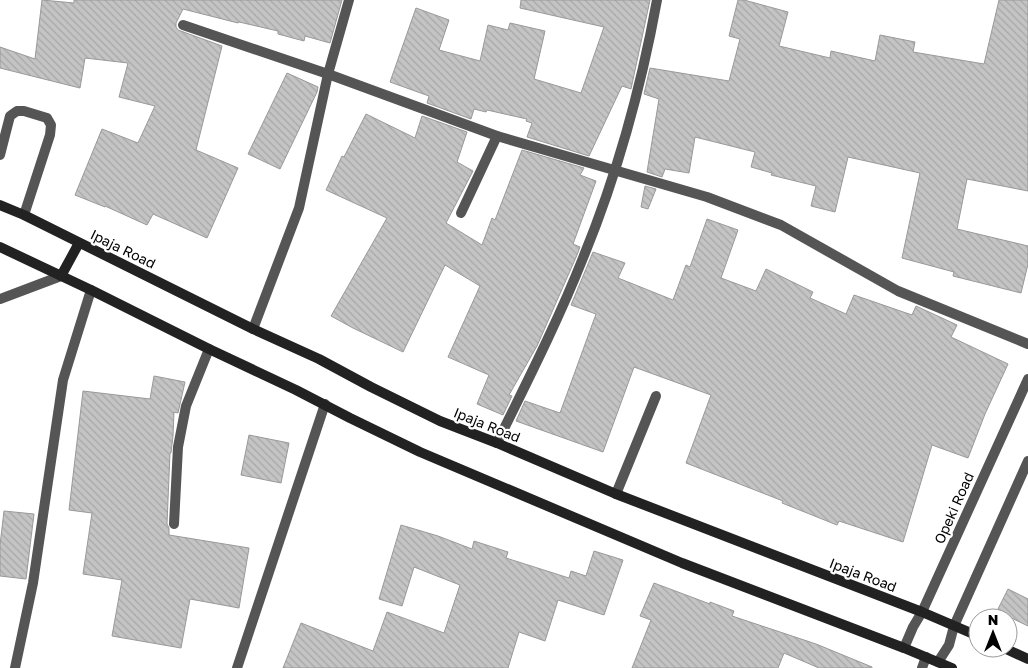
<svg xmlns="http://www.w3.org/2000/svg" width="1028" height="668" viewBox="0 0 1028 668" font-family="'Golos Text',sans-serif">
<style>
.building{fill:url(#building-back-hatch);stroke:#999}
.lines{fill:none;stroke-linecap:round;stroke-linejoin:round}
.service{stroke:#555;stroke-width:10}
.minor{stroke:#555;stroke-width:10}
.secondary{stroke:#222;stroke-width:10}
.labels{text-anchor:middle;stroke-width:4.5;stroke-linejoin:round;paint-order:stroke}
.street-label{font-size:14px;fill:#000;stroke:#fff}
</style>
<defs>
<pattern id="building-back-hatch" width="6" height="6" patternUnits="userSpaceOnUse" patternTransform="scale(1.25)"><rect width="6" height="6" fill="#c4c4c4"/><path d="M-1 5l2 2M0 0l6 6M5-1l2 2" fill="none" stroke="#a7a7a7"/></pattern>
</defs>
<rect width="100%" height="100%" fill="#fff"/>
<g class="building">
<path d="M42 0 74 3V0H342L330 43 305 36 304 41 278 34V31L239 22 238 23 183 9 176 23V27L178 30 222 46 196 150 238 168 207 238 153 214 147 225 105 206V207L75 195 102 129 138 143 155 106 119 97 128 63 85 58 80 88 0 68V47L35 59Z"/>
<path d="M521 0H650L631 89 622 86 589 156 527 137 532 123 526 121 527 119 487 110 486 112 474 109 471 119 427 103 429 96 390 82 416 8 449 20 439 50 480 61 488 25 508 30 510 23 545 31 534 79 581 93 604 27 520 8Z"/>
<path d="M738 0H744L788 12 779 46 830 58 831 51 875 61 880 35 915 42 913 52 984 64 999 0H1028V191L967 179 957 229 1028 246V264L1021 293 953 276 954 272 902 258 920 173 848 157 835 212 811 206 816 186 771 175 772 173 751 167 755 152 695 137 689 173 665 169 662 177 647 172 659 99 644 94 650 68 729 81 740 39 729 36Z"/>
<path d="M287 73 318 87 317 92 280 169 248 154Z"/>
<path d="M366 114 415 138 422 116 467 132 457 162 473 171 446 223 482 245 492 218 495 220 522 150 584 168 580 175 596 181 573 244 580 247 577 255 537 346 509 395 512 396 503 415 477 404 489 375 448 357 480 286 445 265 403 352 353 328 331 316 387 218 326 190 342 156 344 157Z"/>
<path d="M645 186 656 189 648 209 641 207Z"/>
<path d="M707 219 738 230 721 278 756 291 766 269 813 292 810 298 846 314 854 295 912 315 916 306 957 325 951 337 1008 364 985 414 968 458 932 445 903 542 839 521 837 525 782 503 783 501 686 463 711 395 634 367 603 452 516 421 525 401 560 413 596 314 571 305 593 252 625 263 618 278 673 300 686 265 690 267Z"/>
<path d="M154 376 185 382 178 413 174 412 173 436 171 453H170L167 524 169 528V535L249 548 239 608 190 599 181 648 112 636 122 580 83 574 92 513 69 510 83 391 150 399Z"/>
<path d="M249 435 289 443 281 483 241 475Z"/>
<path d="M4 511 34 514 26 579 0 576V545Z"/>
<path d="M401 525 438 536 472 549 474 541 508 552 506 558 569 578 571 571 586 576 594 551 623 560 604 615 558 600 545 641 519 632 508 668H283L301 623 373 651 387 612 444 633 460 585 414 567 402 606 379 599Z"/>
<path d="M654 583 710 604V602L734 611 732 616 816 644 872 667V668H819L784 653 778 668H632L651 620 640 616Z"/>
<path d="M1008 589 1028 599V626L997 611Z"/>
</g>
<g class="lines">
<g class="service">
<path d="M0 155 10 116 17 111H24L47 118 51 125 50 135 24 215"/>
<path d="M0 299 61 276"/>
<path d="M616 494 656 396"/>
</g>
<g class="minor">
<path d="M183 25 328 74 497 136 707 197 781 225 898 291 1028 344"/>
<path d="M461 213 497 136"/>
<path d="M253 329 299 208 328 74 349 0"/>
<path d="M497 443C527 382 558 321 583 258 617 175 641 88 657 0"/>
<path d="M174 524 178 447 186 406 209 349"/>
<path d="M904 648 913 627 922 612 1028 379"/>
<path d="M938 662 949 645 954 626 1028 461"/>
<path d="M15 668 33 583 63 380 91 290"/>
<path d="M237 668 325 404"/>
<path d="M922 668 926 657"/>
</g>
<g class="secondary">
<path d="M0 205 24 215 253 329 319 359 371 387 440 421 497 443 616 494 922 612 978 636"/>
<path d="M0 247 91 290 209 349 296 390 350 418 420 452 682 563 904 648 952 668"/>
<path d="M61 276 79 243"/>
<path d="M1004 648 1028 659"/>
</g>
</g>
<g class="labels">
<g class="street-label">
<text transform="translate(123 249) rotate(26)" y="5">Ipaja Road</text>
<text transform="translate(487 425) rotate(22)" y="5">Ipaja Road</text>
<text transform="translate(954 508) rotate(-66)" y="5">Opeki Road</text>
<text transform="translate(863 575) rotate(21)" y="5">Ipaja Road</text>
</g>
</g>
<g transform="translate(993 633)"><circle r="24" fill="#ffffff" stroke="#999999"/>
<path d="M0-4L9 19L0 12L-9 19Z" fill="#000000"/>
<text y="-8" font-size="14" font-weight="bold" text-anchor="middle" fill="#000000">N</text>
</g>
</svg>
